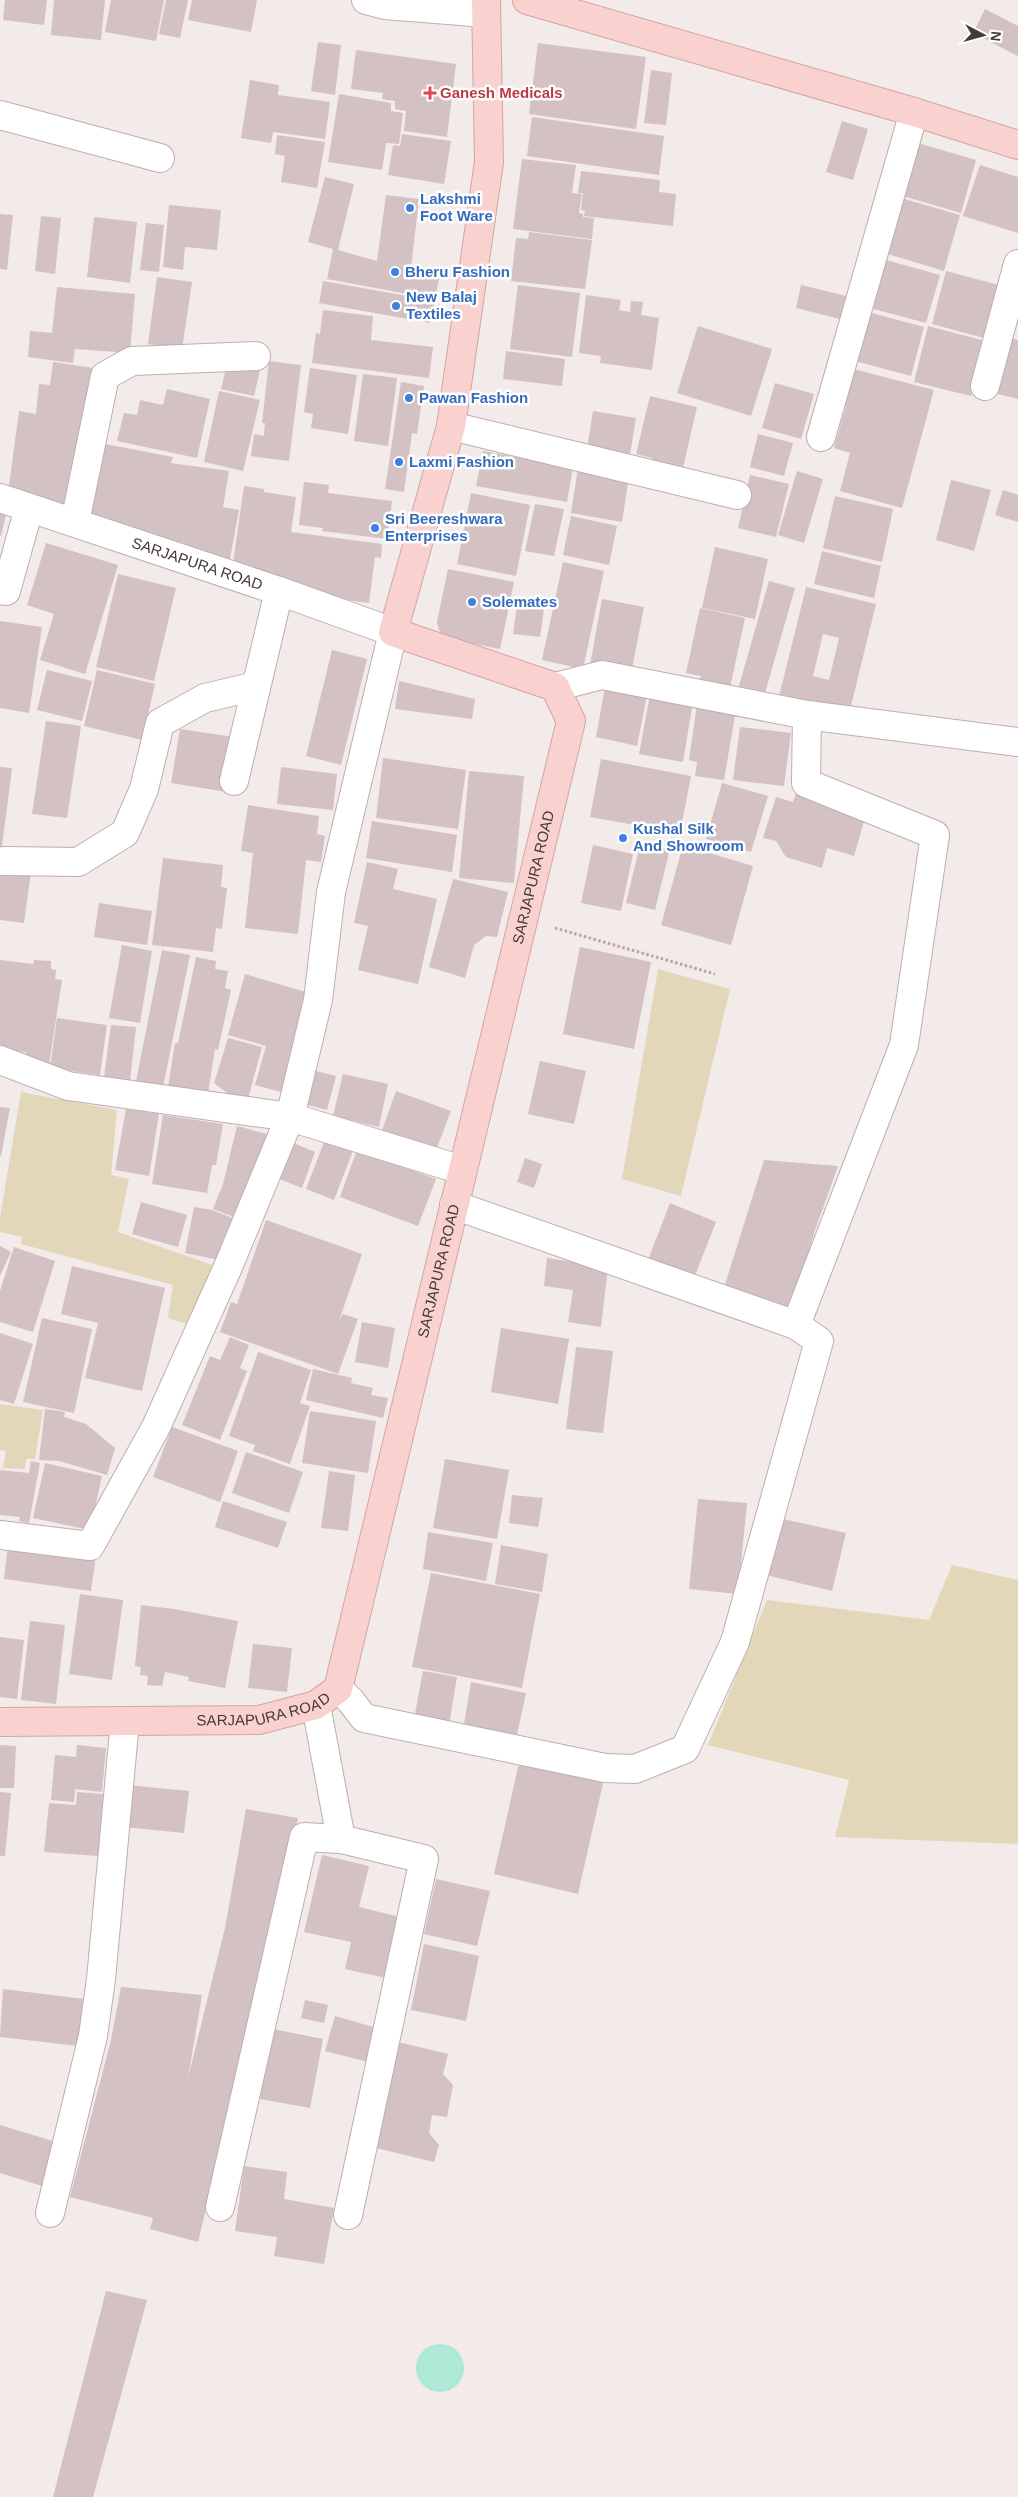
<svg xmlns="http://www.w3.org/2000/svg" width="1018" height="2497" viewBox="0 0 1018 2497" font-family="Arial,sans-serif">
<style>
.green{fill:#e2d7b8}
.water{fill:#aee8d7}
.building{fill:#d3c1c3;fill-rule:evenodd}
.lines{fill:none;stroke-linecap:round;stroke-linejoin:round}
.minor-casing{stroke:#beaeae;stroke-width:30}
.tertiary-casing{stroke:#beaeae;stroke-width:30}
.secondary-casing{stroke:#d3a5a4;stroke-width:30}
.path{stroke:#bea1a3;stroke-width:3;stroke-dasharray:2.5 2.5;stroke-linecap:butt}
.minor{stroke:#fff;stroke-width:28}
.tertiary{stroke:#fff;stroke-width:28}
.secondary{stroke:#f9d1cf;stroke-width:28}
.health-dot{fill:#e0444e;stroke:#fff;stroke-width:2}
.shop-dot{fill:#3f7fe0;stroke:#fff;stroke-width:2}
.labels{text-anchor:middle;stroke-width:5;stroke-linejoin:round;paint-order:stroke}
.health-label{font-size:15px;font-weight:bold;fill:#be3a42;stroke:#fff;text-anchor:start}
.shop-label{font-size:15px;font-weight:bold;fill:#366cbe;stroke:#fff;text-anchor:start}
.street-label{font-size:15px;fill:#46393a;stroke:#fff}
</style>
<rect width="100%" height="100%" fill="#f3eaea"/>
<g class="green">
<path d="M658 969 730 989 681 1196 622 1179Z"/>
<path d="M21 1092 117 1110 111 1175 129 1179 118 1232 221 1268 190 1325 168 1318 173 1285 21 1244 22 1237 0 1232V1218Z"/>
<path d="M0 1404 43 1410 35 1459H26L25 1469 3 1468 6 1451 0 1450Z"/>
<path d="M952 1565 1018 1580V1844L835 1837 849 1780 708 1745 767 1600 929 1620Z"/>
</g>
<circle class="water" cx="440" cy="2368" r="24"/>
<g class="building">
<path d="M5 0H47L44 25 3 20Z"/>
<path d="M54 0H105L101 40 51 35Z"/>
<path d="M111 0H164L156 41 105 32Z"/>
<path d="M166 0H188L180 38 159 34Z"/>
<path d="M192 0H257L251 32 188 20Z"/>
<path d="M985 9 1018 26V56L973 33Z"/>
<path d="M318 42 341 45 335 95 311 91Z"/>
<path d="M538 43 646 57 636 129 529 114Z"/>
<path d="M356 50 456 64 447 137 404 131 406 111 395 109V101L382 99 383 93 351 89Z"/>
<path d="M651 70 672 73 666 125 644 123Z"/>
<path d="M250 80 279 85 278 95 330 102 325 139 273 132 271 143 241 138Z"/>
<path d="M339 94 391 103V111L403 113 399 144 386 143 382 170 328 162Z"/>
<path d="M532 117 664 136 659 175 527 156Z"/>
<path d="M842 121 868 129 853 180 826 172Z"/>
<path d="M402 134 451 141 444 184 388 175 393 145 400 146Z"/>
<path d="M277 135 325 142 317 188 281 182 285 156 275 154Z"/>
<path d="M911 141 976 160 961 213 896 194Z"/>
<path d="M522 159 576 165 572 193 582 194 579 213 583 214V217L594 218 592 239 513 229Z"/>
<path d="M980 165 1018 177V233L963 216Z"/>
<path d="M581 171 660 180 659 192 676 194 673 226 584 216 585 211 581 210 583 193H578Z"/>
<path d="M325 177 354 184 338 250 377 261 386 195 419 199 411 268 440 274 435 299 327 279 333 249 308 242Z"/>
<path d="M894 196 960 215 944 271 878 251Z"/>
<path d="M169 205 221 210 217 250 185 247 183 270 163 267Z"/>
<path d="M0 214 13 215 7 270 0 269Z"/>
<path d="M41 216 61 218 55 274 35 271Z"/>
<path d="M94 217 137 222 130 283 87 277Z"/>
<path d="M146 223 164 225 159 272 140 270Z"/>
<path d="M529 232 592 240 585 289 511 281 516 238 528 239Z"/>
<path d="M879 258 940 275 926 323 866 307Z"/>
<path d="M946 271 1010 288 995 341 932 324Z"/>
<path d="M157 277 192 282 182 349 148 344Z"/>
<path d="M323 281 435 301 430 323 319 303Z"/>
<path d="M518 285 580 293 572 357 510 349Z"/>
<path d="M801 285 846 296 840 319 796 308Z"/>
<path d="M57 287 135 294 130 353 75 349 73 363 28 357 30 331 52 333Z"/>
<path d="M586 295 621 300 619 310 630 312 631 301 643 302 641 315 659 318 652 370 600 363 601 356 579 353Z"/>
<path d="M323 310 373 316 371 340 433 347 429 378 312 363 316 333 320 334Z"/>
<path d="M868 312 924 327 911 376 855 361Z"/>
<path d="M698 326 772 349 751 416 677 393Z"/>
<path d="M928 326 985 341 971 396 914 382Z"/>
<path d="M1008 337 1018 340V399L994 393Z"/>
<path d="M506 351 565 359 562 386 503 379Z"/>
<path d="M269 361 301 365 289 461 251 456 254 434 264 436 265 423H262Z"/>
<path d="M53 362 94 368 74 516 41 497 9 486 19 411 36 414 39 384 50 385Z"/>
<path d="M261 366 254 396 221 389 226 368Z"/>
<path d="M846 367 934 390 902 508 840 491 850 453 834 448 846 406 837 403Z"/>
<path d="M310 368 357 375 348 434 311 428 313 414 304 412Z"/>
<path d="M363 374 397 378 388 446 354 441Z"/>
<path d="M401 382 424 386 417 434 412 433 404 492 385 489Z"/>
<path d="M775 383 814 394 801 439 762 428Z"/>
<path d="M167 389 210 399 197 458 117 441 124 413 137 415 140 400 163 405Z"/>
<path d="M219 391 260 400 243 471 204 462Z"/>
<path d="M650 396 697 407 682 472 650 464 652 458 636 454Z"/>
<path d="M593 411 636 418 630 455 587 449Z"/>
<path d="M758 434 793 443 784 476 750 467Z"/>
<path d="M94 442 173 457 171 463 229 471 223 507 239 510 230 559 184 546V543L142 535V531L81 514Z"/>
<path d="M483 451 573 467 567 502 476 486Z"/>
<path d="M578 468 629 476 622 522 571 513Z"/>
<path d="M797 471 823 479 804 543 778 535Z"/>
<path d="M750 475 789 484 776 537 738 528Z"/>
<path d="M951 480 991 490 974 551 936 540Z"/>
<path d="M304 482 329 485 328 493 392 501 387 539 322 531 323 528 299 525Z"/>
<path d="M244 486 264 489V492L296 497 291 532 382 544 381 558 375 557 369 603 305 595 233 563Z"/>
<path d="M1003 490 1018 495V522L995 515Z"/>
<path d="M471 493 530 505 516 576 457 564Z"/>
<path d="M835 496 893 509 882 562 823 548Z"/>
<path d="M0 504 8 506 1 536H0Z"/>
<path d="M535 504 564 509 554 556 525 551Z"/>
<path d="M571 516 617 526 609 565 563 555Z"/>
<path d="M46 543 118 565 85 674 40 660 54 614 27 605Z"/>
<path d="M715 547 768 559 755 619 702 608Z"/>
<path d="M822 551 881 566 874 598 814 584Z"/>
<path d="M563 562 604 571 583 669 542 660Z"/>
<path d="M448 569 514 582 500 649 445 638 439 630 437 622Z"/>
<path d="M118 574 176 588 154 681 96 667Z"/>
<path d="M769 581 795 588 763 700 737 693Z"/>
<path d="M806 587 876 604 848 718 778 701ZM823 634 839 638 829 680 813 676Z"/>
<path d="M518 598 545 602 540 637 513 634Z"/>
<path d="M602 599 644 607 631 674 590 665Z"/>
<path d="M700 608 745 618 728 697 698 691 701 676 686 673Z"/>
<path d="M0 621 42 627 29 713 0 708Z"/>
<path d="M332 650 367 659 341 765 306 756Z"/>
<path d="M47 670 92 681 82 721 37 710Z"/>
<path d="M97 670 155 684 142 740 84 726Z"/>
<path d="M399 681 475 699 472 719 395 709Z"/>
<path d="M605 687 647 695 637 746 596 737Z"/>
<path d="M650 695 693 702 683 762 639 754Z"/>
<path d="M697 704 736 710 724 780 695 776 697 762 689 760Z"/>
<path d="M46 721 81 726 67 818 32 814Z"/>
<path d="M740 727 791 733 784 786 733 780Z"/>
<path d="M180 729 234 737 227 792 171 783Z"/>
<path d="M383 758 466 770 458 829 376 818Z"/>
<path d="M601 759 691 776 680 833 590 817Z"/>
<path d="M0 767 12 768 1 854H0Z"/>
<path d="M281 767 337 774 333 810 277 804Z"/>
<path d="M469 771 524 776 514 883 459 878Z"/>
<path d="M722 783 768 796 751 852 706 839Z"/>
<path d="M797 790 867 811 854 856 827 848 822 868 786 857 776 841 763 838 776 797 793 802Z"/>
<path d="M248 805 319 816 317 834 325 836 321 862 306 860 298 934 245 928 253 853 241 851Z"/>
<path d="M372 821 457 835 452 872 366 858Z"/>
<path d="M641 841 670 849 655 910 626 903Z"/>
<path d="M593 845 633 854 621 911 581 903Z"/>
<path d="M683 845 753 866 731 945 661 925Z"/>
<path d="M163 858 223 865 221 887 227 888 222 929 216 928 213 952 152 945Z"/>
<path d="M367 862 398 869 393 889 437 899 418 984 358 970 368 926 354 923Z"/>
<path d="M0 867 31 871 24 923 0 920Z"/>
<path d="M453 879 508 892 497 937 486 936 474 945 465 978 429 967Z"/>
<path d="M99 903 152 911 147 945 94 937Z"/>
<path d="M122 945 152 951 140 1023 109 1018Z"/>
<path d="M580 947 651 962 634 1049 563 1034Z"/>
<path d="M162 950 190 955 163 1087 136 1081Z"/>
<path d="M196 957 216 961 215 969 228 971 225 988 231 990 218 1050 215 1049 208 1093 168 1087 175 1043H178Z"/>
<path d="M0 960 33 964 34 960 51 961V969L56 970 55 979 62 980 49 1065 25 1062 26 1052 0 1049Z"/>
<path d="M245 974 309 993 281 1092 255 1085 266 1046 228 1035Z"/>
<path d="M57 1018 107 1025 100 1075 50 1068Z"/>
<path d="M111 1025 136 1027 130 1081 104 1077Z"/>
<path d="M228 1038 262 1047 248 1099 227 1093 214 1083Z"/>
<path d="M540 1061 586 1071 574 1124 528 1114Z"/>
<path d="M316 1071 336 1076 327 1110 307 1105Z"/>
<path d="M343 1074 388 1084 379 1127 333 1116Z"/>
<path d="M396 1091 451 1111 435 1153 381 1133Z"/>
<path d="M0 1107 10 1108 1 1156H0Z"/>
<path d="M126 1109 159 1114 149 1176 115 1170Z"/>
<path d="M163 1115 223 1124 216 1165H212L207 1193 152 1184Z"/>
<path d="M237 1126 267 1134 252 1191 241 1220 213 1209 223 1184Z"/>
<path d="M326 1137 354 1148 334 1200 306 1189Z"/>
<path d="M291 1142 315 1152 302 1188 277 1178Z"/>
<path d="M357 1150 436 1179 418 1226 340 1197Z"/>
<path d="M525 1158 542 1164 534 1188 517 1182Z"/>
<path d="M764 1160 838 1166 815 1230 791 1311 723 1291Z"/>
<path d="M141 1202 187 1215 178 1247 132 1234Z"/>
<path d="M670 1203 716 1222 694 1278 648 1260Z"/>
<path d="M194 1207 212 1210 238 1220 224 1261 185 1253Z"/>
<path d="M266 1220 362 1254 339 1321 343 1314 358 1319 338 1374 220 1332 231 1302 237 1304Z"/>
<path d="M0 1246 11 1252 0 1276Z"/>
<path d="M14 1247 55 1261 33 1332 0 1322V1291Z"/>
<path d="M547 1258 608 1267 601 1327 568 1322 573 1290 544 1286Z"/>
<path d="M72 1266 165 1288 142 1391 85 1378 98 1323 61 1314Z"/>
<path d="M42 1318 92 1329 74 1413 23 1402Z"/>
<path d="M362 1322 395 1328 388 1368 355 1362Z"/>
<path d="M501 1328 569 1339 558 1404 491 1392Z"/>
<path d="M0 1333 33 1344 14 1404 0 1400Z"/>
<path d="M230 1337 249 1345 240 1368 247 1371 220 1440 182 1425 210 1356 220 1360Z"/>
<path d="M576 1347 613 1351 603 1433 566 1429Z"/>
<path d="M258 1352 311 1370 300 1403 310 1406 290 1464 253 1451 255 1445 229 1436Z"/>
<path d="M313 1369 352 1378 351 1383 373 1388 371 1395 388 1398 383 1418 306 1400Z"/>
<path d="M45 1409 65 1412 64 1417 86 1424 115 1448 107 1475 59 1461 39 1460Z"/>
<path d="M310 1411 376 1421 368 1473 302 1463Z"/>
<path d="M172 1427 238 1451 220 1502 153 1477Z"/>
<path d="M246 1452 303 1472 289 1513 232 1493Z"/>
<path d="M445 1459 509 1470 497 1539 433 1528Z"/>
<path d="M31 1461 40 1463 29 1523 19 1521 20 1517 0 1515V1470L29 1473Z"/>
<path d="M45 1463 102 1476 90 1530 33 1518Z"/>
<path d="M329 1471 355 1475 348 1531 321 1528Z"/>
<path d="M512 1495 543 1498 538 1527 509 1523Z"/>
<path d="M698 1499 747 1503 738 1594 689 1589Z"/>
<path d="M223 1501 287 1522 278 1548 215 1527Z"/>
<path d="M779 1518 846 1533 832 1591 766 1575Z"/>
<path d="M428 1532 493 1543 486 1581 423 1569Z"/>
<path d="M8 1544 96 1556 91 1591 4 1579Z"/>
<path d="M501 1545 548 1554 542 1592 495 1584Z"/>
<path d="M431 1573 540 1594 522 1688 412 1667Z"/>
<path d="M80 1594 123 1600 112 1680 69 1674Z"/>
<path d="M141 1605 174 1609 238 1621 225 1688 188 1681 189 1677 165 1672 162 1686 147 1685 148 1676 140 1675 141 1667 135 1666Z"/>
<path d="M30 1621 65 1625 56 1704 21 1700Z"/>
<path d="M0 1637 24 1640 17 1699 0 1697Z"/>
<path d="M253 1644 292 1648 287 1692 248 1688Z"/>
<path d="M423 1671 457 1677 449 1725 414 1719Z"/>
<path d="M471 1682 526 1693 516 1739 463 1730Z"/>
<path d="M0 1745 16 1746 14 1788H0Z"/>
<path d="M77 1745 106 1748 102 1792 75 1789 74 1802 51 1800 55 1755 76 1757Z"/>
<path d="M519 1763 603 1783 578 1894 494 1874Z"/>
<path d="M127 1785 189 1791 184 1833 123 1827Z"/>
<path d="M0 1792 11 1793 5 1856H0Z"/>
<path d="M77 1792 103 1794 98 1856 44 1852 49 1803 76 1805Z"/>
<path d="M246 1809 298 1818 286 1881 198 2242 150 2229 153 2218 70 2197 111 2040 121 1987 202 1995 188 2078 225 1928Z"/>
<path d="M322 1855 369 1866 359 1907 404 1918 390 1979 345 1969 351 1942 304 1932Z"/>
<path d="M436 1879 490 1891 477 1946 424 1934Z"/>
<path d="M424 1944 479 1956 466 2021 411 2010Z"/>
<path d="M3 1989 84 1999 78 2046 0 2037Z"/>
<path d="M305 2000 328 2005 324 2023 301 2018Z"/>
<path d="M335 2016 377 2028 368 2062 325 2051Z"/>
<path d="M273 2029 323 2039 310 2108 260 2099Z"/>
<path d="M398 2042 448 2054 443 2074 453 2085 447 2117 432 2115 429 2133 439 2145 434 2162 372 2147Z"/>
<path d="M0 2125 56 2142 42 2186 0 2173Z"/>
<path d="M244 2166 287 2172 284 2199 334 2208 324 2264 274 2256 277 2237 235 2231Z"/>
<path d="M106 2291 147 2300 93 2497H53Z"/>
</g>
<g class="lines">
<g class="minor-casing">
<g id="minor">
<path d="M366 0 385 5 486 13"/>
<path d="M0 115 160 158"/>
<path d="M985 386 1018 264"/>
<path d="M451 426 737 495"/>
<path d="M821 437 914 112"/>
<path d="M75 522 105 376 132 361 256 356"/>
<path d="M0 590 6 591 29 508"/>
<path d="M555 687 602 675 807 715 1018 742"/>
<path d="M234 781 279 591"/>
<path d="M4 861 78 862 125 833 144 789 160 723 205 698 256 686"/>
<path d="M0 1060 68 1086 290 1117 462 1170"/>
<path d="M796 1325 904 1045 935 835 806 783 807 715"/>
<path d="M0 1535 90 1546 156 1427 228 1267 290 1117 318 1000 331 892 393 632"/>
<path d="M338 1689 350 1700 364 1718 605 1768 635 1769 685 1749 735 1642 819 1341 796 1325 454 1205"/>
<path d="M341 1839 424 1859 348 2215"/>
<path d="M220 2207 304 1837 341 1839 316 1705"/>
<path d="M50 2213 93 2036 101 1979 125 1721"/>
</g>
</g>
<g class="tertiary-casing">
<g id="tertiary">
<path id="s1" d="M0 498 279 591 393 632"/>
</g>
</g>
<g class="secondary-casing">
<g id="secondary">
<path d="M527 0 914 112 1018 145"/>
<path id="s2" d="M0 1722 259 1720 316 1705 338 1689 571 721 555 687 393 632 451 426 489 162 486 0"/>
</g>
</g>
<path class="path" d="M555 928 715 974"/>
<use href="#minor" class="minor"/>
<use href="#tertiary" class="tertiary"/>
<use href="#secondary" class="secondary"/>
</g>
<path class="health-dot" d="M427.5 85.5h5v5h5v5h-5v5h-5v-5h-5v-5h5z"/>
<g class="shop-dot">
<circle cx="410" cy="208" r="5"/>
<circle cx="395" cy="272" r="5"/>
<circle cx="396" cy="306" r="5"/>
<circle cx="409" cy="398" r="5"/>
<circle cx="399" cy="462" r="5"/>
<circle cx="375" cy="528" r="5"/>
<circle cx="472" cy="602" r="5"/>
<circle cx="623" cy="838" r="5"/>
</g>
<g class="labels">
<g class="health-label">
<text x="440" y="98">Ganesh Medicals</text>
</g>
<g class="shop-label">
<text x="420" y="204">Lakshmi<tspan x="420" dy="17">Foot Ware</tspan></text>
<text x="405" y="277">Bheru Fashion</text>
<text x="406" y="302">New Balaj<tspan x="406" dy="17">Textiles</tspan></text>
<text x="419" y="403">Pawan Fashion</text>
<text x="409" y="467">Laxmi Fashion</text>
<text x="385" y="524">Sri Beereshwara<tspan x="385" dy="17">Enterprises</tspan></text>
<text x="482" y="607">Solemates</text>
<text x="633" y="834">Kushal Silk<tspan x="633" dy="17">And Showroom</tspan></text>
</g>
<g class="street-label">
<text dy="5" stroke="none"><textPath href="#s1" startOffset="208">SARJAPURA ROAD</textPath></text>
<text dy="5" stroke="none"><textPath href="#s2" startOffset="1180">SARJAPURA ROAD</textPath></text>
<text dy="5" stroke="none"><textPath href="#s2" startOffset="775">SARJAPURA ROAD</textPath></text>
<text dy="5" stroke="none"><textPath href="#s2" startOffset="265">SARJAPURA ROAD</textPath></text>
</g>
</g>
<g transform="translate(983 35) rotate(96)" stroke="#ffffff" stroke-width="4" paint-order="stroke">
<path d="M0-4L9 19L0 12L-9 19Z" fill="#46393a"/>
<text y="-8" font-size="14" font-weight="bold" text-anchor="middle" fill="#46393a">N</text>
</g>
</svg>
